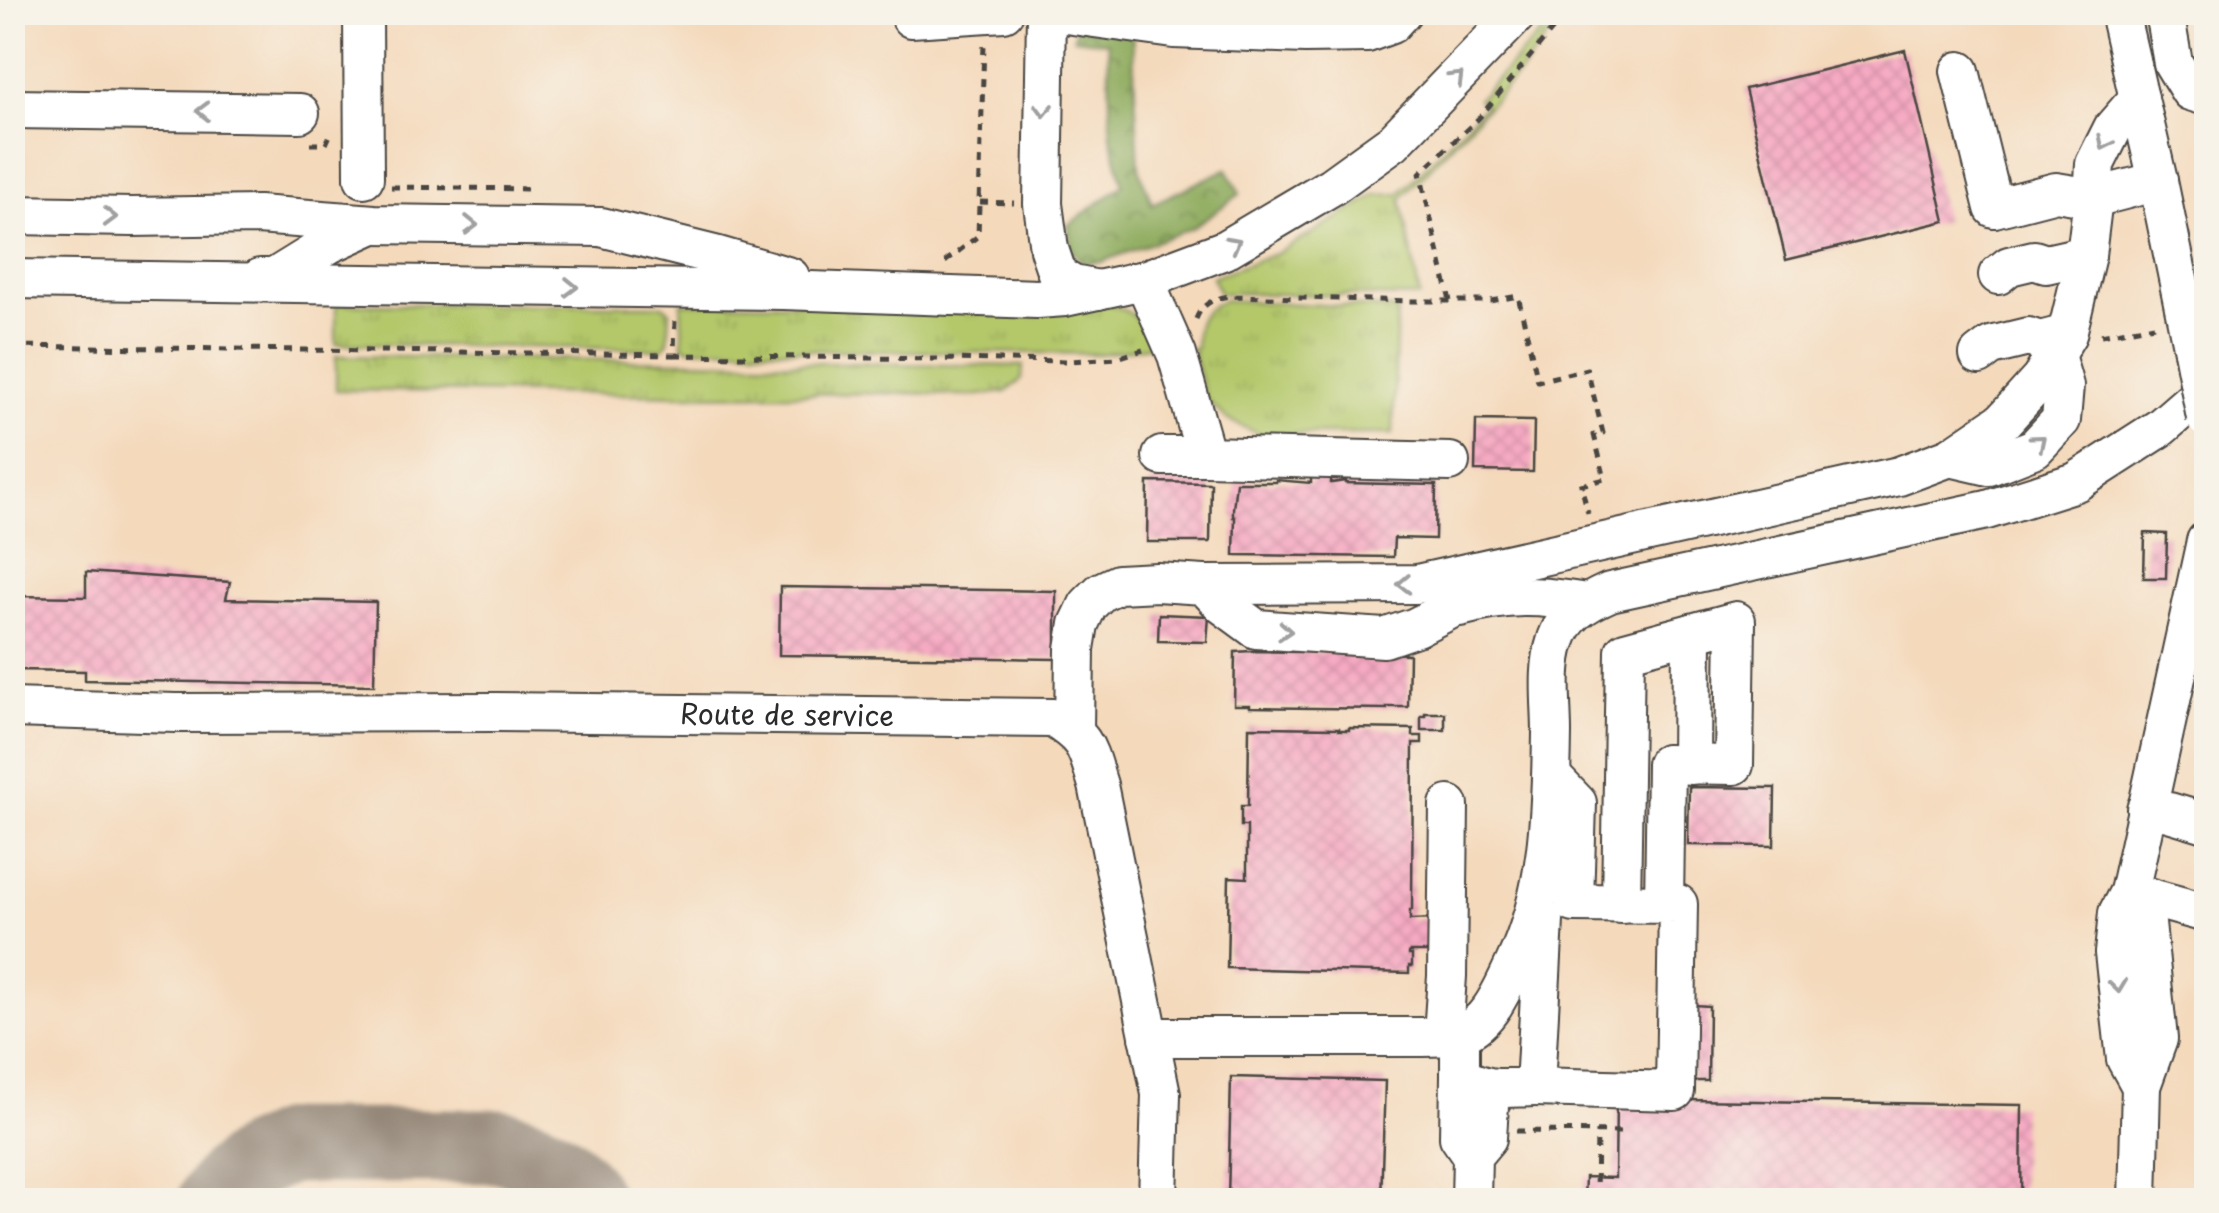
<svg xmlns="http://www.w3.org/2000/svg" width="2219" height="1213" viewBox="0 0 2219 1213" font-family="'Playpen Sans',sans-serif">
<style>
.grass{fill:url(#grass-tufts);stroke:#707a4b;stroke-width:2.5}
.forest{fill:url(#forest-crowns);stroke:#5d6c45;stroke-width:2.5}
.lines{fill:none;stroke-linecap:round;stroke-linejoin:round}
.taxiway{stroke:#908273;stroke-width:75}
.building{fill:url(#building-cross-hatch)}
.minor-casing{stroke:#494541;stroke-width:42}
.path{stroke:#494541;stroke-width:5;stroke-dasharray:8 8;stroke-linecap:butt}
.minor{stroke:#fff;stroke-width:38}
.minor-bridge-casing{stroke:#494541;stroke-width:42;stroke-linecap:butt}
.minor-bridge{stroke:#fff;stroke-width:38}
.oneway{stroke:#a0a0a0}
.labels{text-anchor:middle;stroke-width:8;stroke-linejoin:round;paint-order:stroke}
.street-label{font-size:28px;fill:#2b2b2b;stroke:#f7f3e8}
</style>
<defs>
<pattern id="grass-tufts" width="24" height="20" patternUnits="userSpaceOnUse" patternTransform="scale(2.5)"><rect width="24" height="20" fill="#b4c86b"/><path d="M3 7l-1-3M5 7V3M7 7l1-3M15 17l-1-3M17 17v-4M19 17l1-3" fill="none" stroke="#9bac5d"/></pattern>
<pattern id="forest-crowns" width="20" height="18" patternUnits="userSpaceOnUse" patternTransform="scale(2.5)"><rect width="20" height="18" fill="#8fac5f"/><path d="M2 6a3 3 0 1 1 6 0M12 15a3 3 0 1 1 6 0" fill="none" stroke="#758c4f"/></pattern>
<pattern id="building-cross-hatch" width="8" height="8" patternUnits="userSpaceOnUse" patternTransform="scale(2.5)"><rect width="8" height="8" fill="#f6aac3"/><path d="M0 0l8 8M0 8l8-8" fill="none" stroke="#d392a8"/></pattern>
</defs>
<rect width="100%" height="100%" fill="#f7f3e8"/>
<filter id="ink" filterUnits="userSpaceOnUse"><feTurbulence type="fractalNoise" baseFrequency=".01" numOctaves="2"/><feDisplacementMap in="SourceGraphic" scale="20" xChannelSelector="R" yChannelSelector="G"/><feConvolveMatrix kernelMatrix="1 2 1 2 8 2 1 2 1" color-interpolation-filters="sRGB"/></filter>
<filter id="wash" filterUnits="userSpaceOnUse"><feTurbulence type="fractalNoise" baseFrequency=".0048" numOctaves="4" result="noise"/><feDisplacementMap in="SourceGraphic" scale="40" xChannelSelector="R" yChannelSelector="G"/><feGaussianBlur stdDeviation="2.25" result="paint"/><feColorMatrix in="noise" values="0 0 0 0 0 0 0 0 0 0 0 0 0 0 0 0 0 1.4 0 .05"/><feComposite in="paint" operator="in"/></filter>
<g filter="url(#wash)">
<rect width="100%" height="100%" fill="#f4d9bb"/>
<g class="grass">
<path d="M1557 12 1566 13 1523 69 1401 199 1420 297 1219 293 1212 277 1278 253 1377 195 1399 194 1485 105 1478 99 1539 35Z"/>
<path d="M1224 300 1397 309 1393 434H1259L1228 420 1206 399 1192 349 1196 348C1194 323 1200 310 1224 300Z"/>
<path d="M681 303 1106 304C1135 311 1140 320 1154 345L1101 354 689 348 683 345Z"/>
<path d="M336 304 663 305 670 311 668 341 663 349 336 344Z"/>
<path d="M336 356 1023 366 1022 379 1006 392 971 396 911 393 682 395 336 390Z"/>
</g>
<path class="forest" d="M1076 23 1132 30 1139 168 1152 204 1227 169 1240 194 1192 228 1101 262 1083 263 1072 251 1068 225 1123 185 1111 136 1108 42 1074 38Z"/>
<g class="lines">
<path class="taxiway" d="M215 1200 230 1181 256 1161 290 1146H500C534 1153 568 1167 585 1200"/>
</g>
<g id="blocks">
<g class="building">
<path d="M1905 50 1945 221 1786 260 1745 89Z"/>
<path d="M1476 420 1534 421 1533 472 1475 471Z"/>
<path d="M1311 478H1331V483L1346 481V483L1436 485 1435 539 1394 538 1393 557 1234 555 1235 517H1233V509L1236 482H1276V480L1311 483Z"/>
<path d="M1148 482 1211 483 1210 542H1147Z"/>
<path d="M2145 533 2167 534 2166 578H2144Z"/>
<path d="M86 572 230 582 226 599 376 602 374 685 85 680V671L12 670V596L86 597Z"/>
<path d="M780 587 1056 591V659L779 655Z"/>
<path d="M1159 614 1209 616 1207 642 1158 641Z"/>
<path d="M1251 651 1409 654 1408 707H1387V709L1250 707V705H1234L1235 652Z"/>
<path d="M1425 713H1445V730H1421V716H1425Z"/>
<path d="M1249 727 1339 728V730H1349V728L1413 729V736H1422V743H1413L1412 910H1410V920L1435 919V952H1409V955H1412V966H1409V973L1227 968 1229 877 1247 878V826H1241V806H1248Z"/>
<path d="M1689 787 1775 788 1774 846 1688 845Z"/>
<path d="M1694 1005 1709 1006 1708 1081H1692Z"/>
<path d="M1231 1077 1385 1081 1381 1200H1228Z"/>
<path d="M1616 1099 2022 1105 2021 1200H1584L1585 1177 1615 1178Z"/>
</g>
</g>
</g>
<g filter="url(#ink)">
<use href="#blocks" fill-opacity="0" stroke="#494541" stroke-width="2.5"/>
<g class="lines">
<g class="minor-casing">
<g id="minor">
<path d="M363 12 364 178"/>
<path d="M1046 12 1043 204 1049 249 1058 276 1073 285 1098 290"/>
<path d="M1051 12 1174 29 1305 34 1367 33 1391 24 1402 12"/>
<path d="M2119 12 2158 181 2193 351"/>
<path d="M2164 12 2173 63 2190 91 2206 96"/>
<path d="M911 18 1004 12"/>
<path d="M1960 71 1994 208 2056 192 2093 198 2158 181"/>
<path d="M12 109 300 113"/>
<path d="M12 215 132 217 258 215 374 224 601 227 718 256 790 277"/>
<path d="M1998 275 2009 266 2034 260 2046 264 2086 255"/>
<path d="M260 278H274L329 244 371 225"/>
<path d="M12 279 783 290 1037 299 1065 297 1144 280 1224 250 1332 186 1393 142 1519 12"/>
<path d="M1144 280 1177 355 1206 456 1450 462"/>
<path d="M1979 355 1991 346 2028 337 2040 341 2067 334"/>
<path d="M1162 456H1206"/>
<path d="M1950 457 1989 466 2035 448 2061 420 2064 386 2055 355"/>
<path d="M1204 585 1222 604 1256 629 1384 638 1416 627 1449 610 1480 590 1498 568"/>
<path d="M1460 607C1509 594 1537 595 1586 603"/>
<path id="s1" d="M12 708 176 713 496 712 1053 718C1088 740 1086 747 1098 785L1161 1094 1158 1200"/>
<path d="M1074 731 1075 649 1079 624 1088 605 1101 592 1118 584 1157 582 1204 585 1417 584 1899 476 1950 457 2003 421 2041 379 2067 334 2086 255 2093 198 2095 164 2113 128 2139 98"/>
<path d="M1691 765 1692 633"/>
<path d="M1449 805 1447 976 1444 1020 1460 1034V1076C1489 1092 1502 1088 1535 1087L1544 920"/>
<path d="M2146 809 2169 812 2206 823"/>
<path d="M2129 892 2145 914 2158 1039 2141 1086 2126 1059 2114 953 2118 913 2129 892 2206 541"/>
<path d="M2129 892 2206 913"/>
<path d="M1621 904 1625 651 1736 621 1734 765 1666 764 1664 904"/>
<path d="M1149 1037H1420C1432 1036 1446 1038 1458 1034 1488 1026 1502 990 1514 965 1549 892 1551 813 1552 733 1552 705 1547 669 1556 642 1564 615 1585 603 1610 592L1987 510 2076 482 2160 428 2206 388"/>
<path d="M1460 1076 1459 1137 1472 1156"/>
<path d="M1535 1087 1675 1091 1678 904 1574 903 1577 803 1552 777"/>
<path d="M1471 1200 1472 1156 1487 1138 1490 1089"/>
<path d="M2138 1200 2141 1086"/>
</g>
</g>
<g class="path">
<path d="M310 144H326L331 133"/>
<path d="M391 187 529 189 532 194"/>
<path d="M980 202 1014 203"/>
<path d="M945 262 978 236 984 44"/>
<path d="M1450 301 1420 173 1479 118 1567 12"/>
<path d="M1196 319C1202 303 1215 298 1230 296L1411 301H1491L1518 296 1538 381 1587 369 1603 433 1594 435 1605 479 1581 485 1588 513"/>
<path d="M2101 335 2154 325"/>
<path d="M12 346 674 355 675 319"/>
<path d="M674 355 1069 361 1117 358 1143 350"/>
<path d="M1516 1131 1628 1132"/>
<path d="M1596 1198 1597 1131"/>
</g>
<use href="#minor" class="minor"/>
<g class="minor-bridge-casing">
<path id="minor-bridge" d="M2193 351 2206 418"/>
</g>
<use href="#minor-bridge" class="minor-bridge"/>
</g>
<defs><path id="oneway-chevron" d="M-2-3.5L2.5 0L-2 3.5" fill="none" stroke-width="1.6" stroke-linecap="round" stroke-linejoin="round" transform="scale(2.5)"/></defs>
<g class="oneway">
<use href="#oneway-chevron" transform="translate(1457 78) rotate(-45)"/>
<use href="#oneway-chevron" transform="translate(1044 110) rotate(91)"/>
<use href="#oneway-chevron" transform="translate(203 111) rotate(-179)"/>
<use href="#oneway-chevron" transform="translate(2105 143) rotate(116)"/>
<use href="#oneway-chevron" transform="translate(110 217) rotate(1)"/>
<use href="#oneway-chevron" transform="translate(471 225) rotate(1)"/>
<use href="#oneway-chevron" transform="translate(1234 243) rotate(-29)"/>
<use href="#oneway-chevron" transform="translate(571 287) rotate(1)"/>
<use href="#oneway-chevron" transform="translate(2039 441) rotate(-40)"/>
<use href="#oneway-chevron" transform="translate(1404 584) rotate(178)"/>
<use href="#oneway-chevron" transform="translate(1285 631) rotate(4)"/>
<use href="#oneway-chevron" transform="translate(2118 986) rotate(83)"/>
</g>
</g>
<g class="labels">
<g class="street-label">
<text dy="10" stroke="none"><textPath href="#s1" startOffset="775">Route de service</textPath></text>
</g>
</g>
<rect width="2219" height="1213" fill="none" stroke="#f7f3e8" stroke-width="50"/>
</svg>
